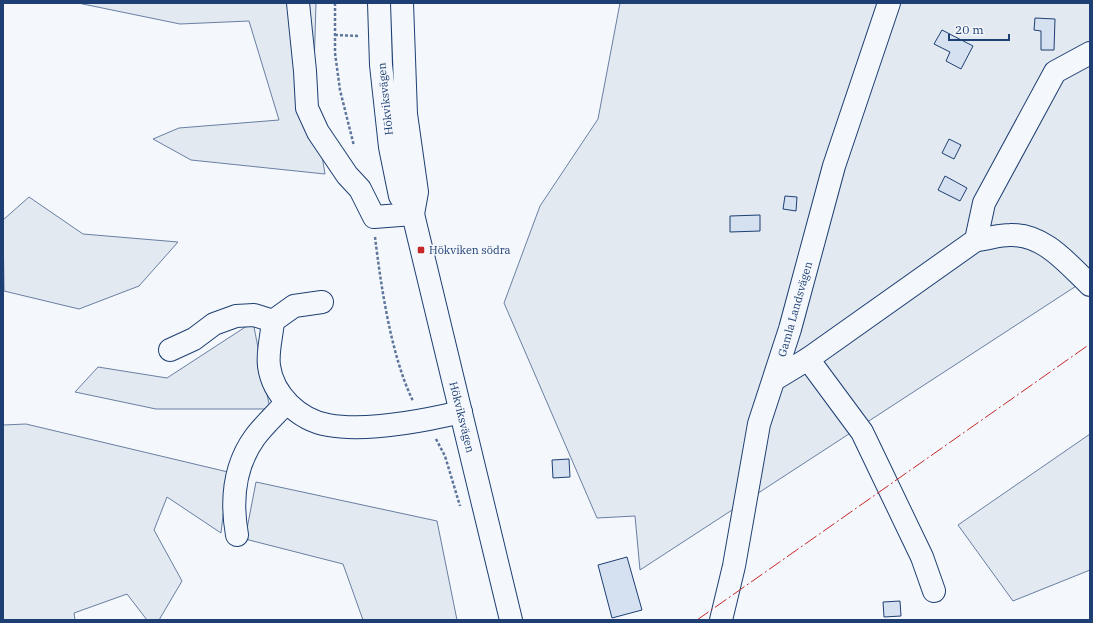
<svg xmlns="http://www.w3.org/2000/svg" width="1093" height="623" viewBox="0 0 1093 623" font-family="'IBM Plex Serif',serif">
<style>
.green{fill:#e3e9f0;stroke:#687fa3}
.building{fill:#d5e0f0;stroke:#1d3f73}
.lines{fill:none;stroke-linecap:round;stroke-linejoin:round}
.minor-casing{stroke:#1d3f73;stroke-width:24}
.major-casing{stroke:#1d3f73;stroke-width:24}
.path{stroke:#5e769c;stroke-width:2.5;stroke-dasharray:3 2;stroke-linecap:butt}
.minor{stroke:#f4f7fb;stroke-width:22}
.major{stroke:#f4f7fb;stroke-width:22}
.power{stroke:#c62828;stroke-width:1;stroke-dasharray:14 3 2 3;stroke-linecap:butt}
.poi-dot{fill:#c62828;stroke:#f4f7fb;stroke-width:1.5}
.labels{text-anchor:middle;stroke-width:3;stroke-linejoin:round;paint-order:stroke}
.street-label{font-size:11px;fill:#1d3f73;stroke:#f4f7fb}
.poi-label{font-size:11px;fill:#1d3f73;stroke:#f4f7fb;text-anchor:start}
</style>
<rect width="100%" height="100%" fill="#f4f7fb"/>
<g class="green">
<path d="M78 3H316L313 102 325 174 191 160 153 139 179 128 279 120 249 21 180 24Z"/>
<path d="M620 3H1090V277L640 570 635 516 597 518 504 303 540 206 598 119Z"/>
<path d="M29 197 83 234 178 242 139 286 79 309 4 291 3 220Z"/>
<path d="M253 322 270 409H156L75 392 98 367 167 378Z"/>
<path d="M26 424 228 472 221 533 167 497 154 530 182 581 159 620H147L127 594 74 613 75 620H3V425Z"/>
<path d="M1090 434V570L1013 601 958 525Z"/>
<path d="M256 482 437 521 457 620H363L343 564 245 539Z"/>
</g>
<g class="building">
<path d="M1035 18 1055 19 1054 50H1041V31L1034 30Z"/>
<path d="M942 30 973 46 961 69 946 61 950 52 934 44Z"/>
<path d="M949 139 961 145 954 159 942 153Z"/>
<path d="M945 176 967 188 960 201 938 190Z"/>
<path d="M785 196 797 197 796 211 783 209Z"/>
<path d="M760 215V231L730 232V216Z"/>
<path d="M569 459 570 477 553 478 552 460Z"/>
<path d="M627 557 642 610 612 618 598 565Z"/>
<path d="M900 601 901 616 884 617 883 602Z"/>
</g>
<g class="lines">
<g class="minor-casing">
<g id="minor">
<path d="M298 3 305 71 307 108 318 132 347 175 360 189 374 217 413 214"/>
<path d="M976 240C987 239 999 235 1010 235 1044 234 1067 263 1090 285"/>
<path d="M273 321C272 335 267 352 269 366 273 395 299 420 328 425 366 432 423 421 461 412"/>
<path d="M170 350 194 339 214 324 236 316 254 315 273 321 294 306 322 302"/>
<path d="M808 359 862 432 922 557 934 591"/>
<path d="M775 379 808 359 976 240 984 203 1055 72 1090 53"/>
<path d="M237 535C231 501 234 466 255 437 264 425 276 414 286 403"/>
<path d="M721 620 734 566 759 424 790 329 834 166 889 3"/>
</g>
</g>
<g class="major-casing">
<g id="major">
<path d="M379 3 381 65 390 147 400 196 413 214 511 620"/>
<path d="M402 3 406 114 417 192 413 214"/>
</g>
</g>
<g class="path">
<path d="M335 3V53L340 90 354 146"/>
<path d="M335 35 359 36"/>
<path d="M375 237C381 286 391 356 413 401"/>
<path d="M436 439 445 456 460 506"/>
</g>
<use href="#minor" class="minor"/>
<use href="#major" class="major"/>
<path class="power" d="M697 620 1090 344"/>
</g>
<rect class="poi-dot" x="417" y="246" width="8" height="8" rx="2"/>
<g class="labels">
<g class="street-label">
<text transform="translate(385 99) rotate(-96)" y="4">Hökviksvägen</text>
<text transform="translate(795 309) rotate(-74)" y="4">Gamla Landsvägen</text>
<text transform="translate(462 417) rotate(76)" y="4">Hökviksvägen</text>
</g>
<g class="poi-label">
<text x="429" y="254">Hökviken södra</text>
</g>
</g>
<rect width="1093" height="623" fill="none" stroke="#1d3f73" stroke-width="8"/>
<path d="M949 34v6h60v-6" fill="none" stroke="#1d3f73" stroke-width="2"/>
<text x="955" y="34" font-size="12" fill="#1d3f73" stroke="#f4f7fb" stroke-width="3" paint-order="stroke">20 m</text>
</svg>
